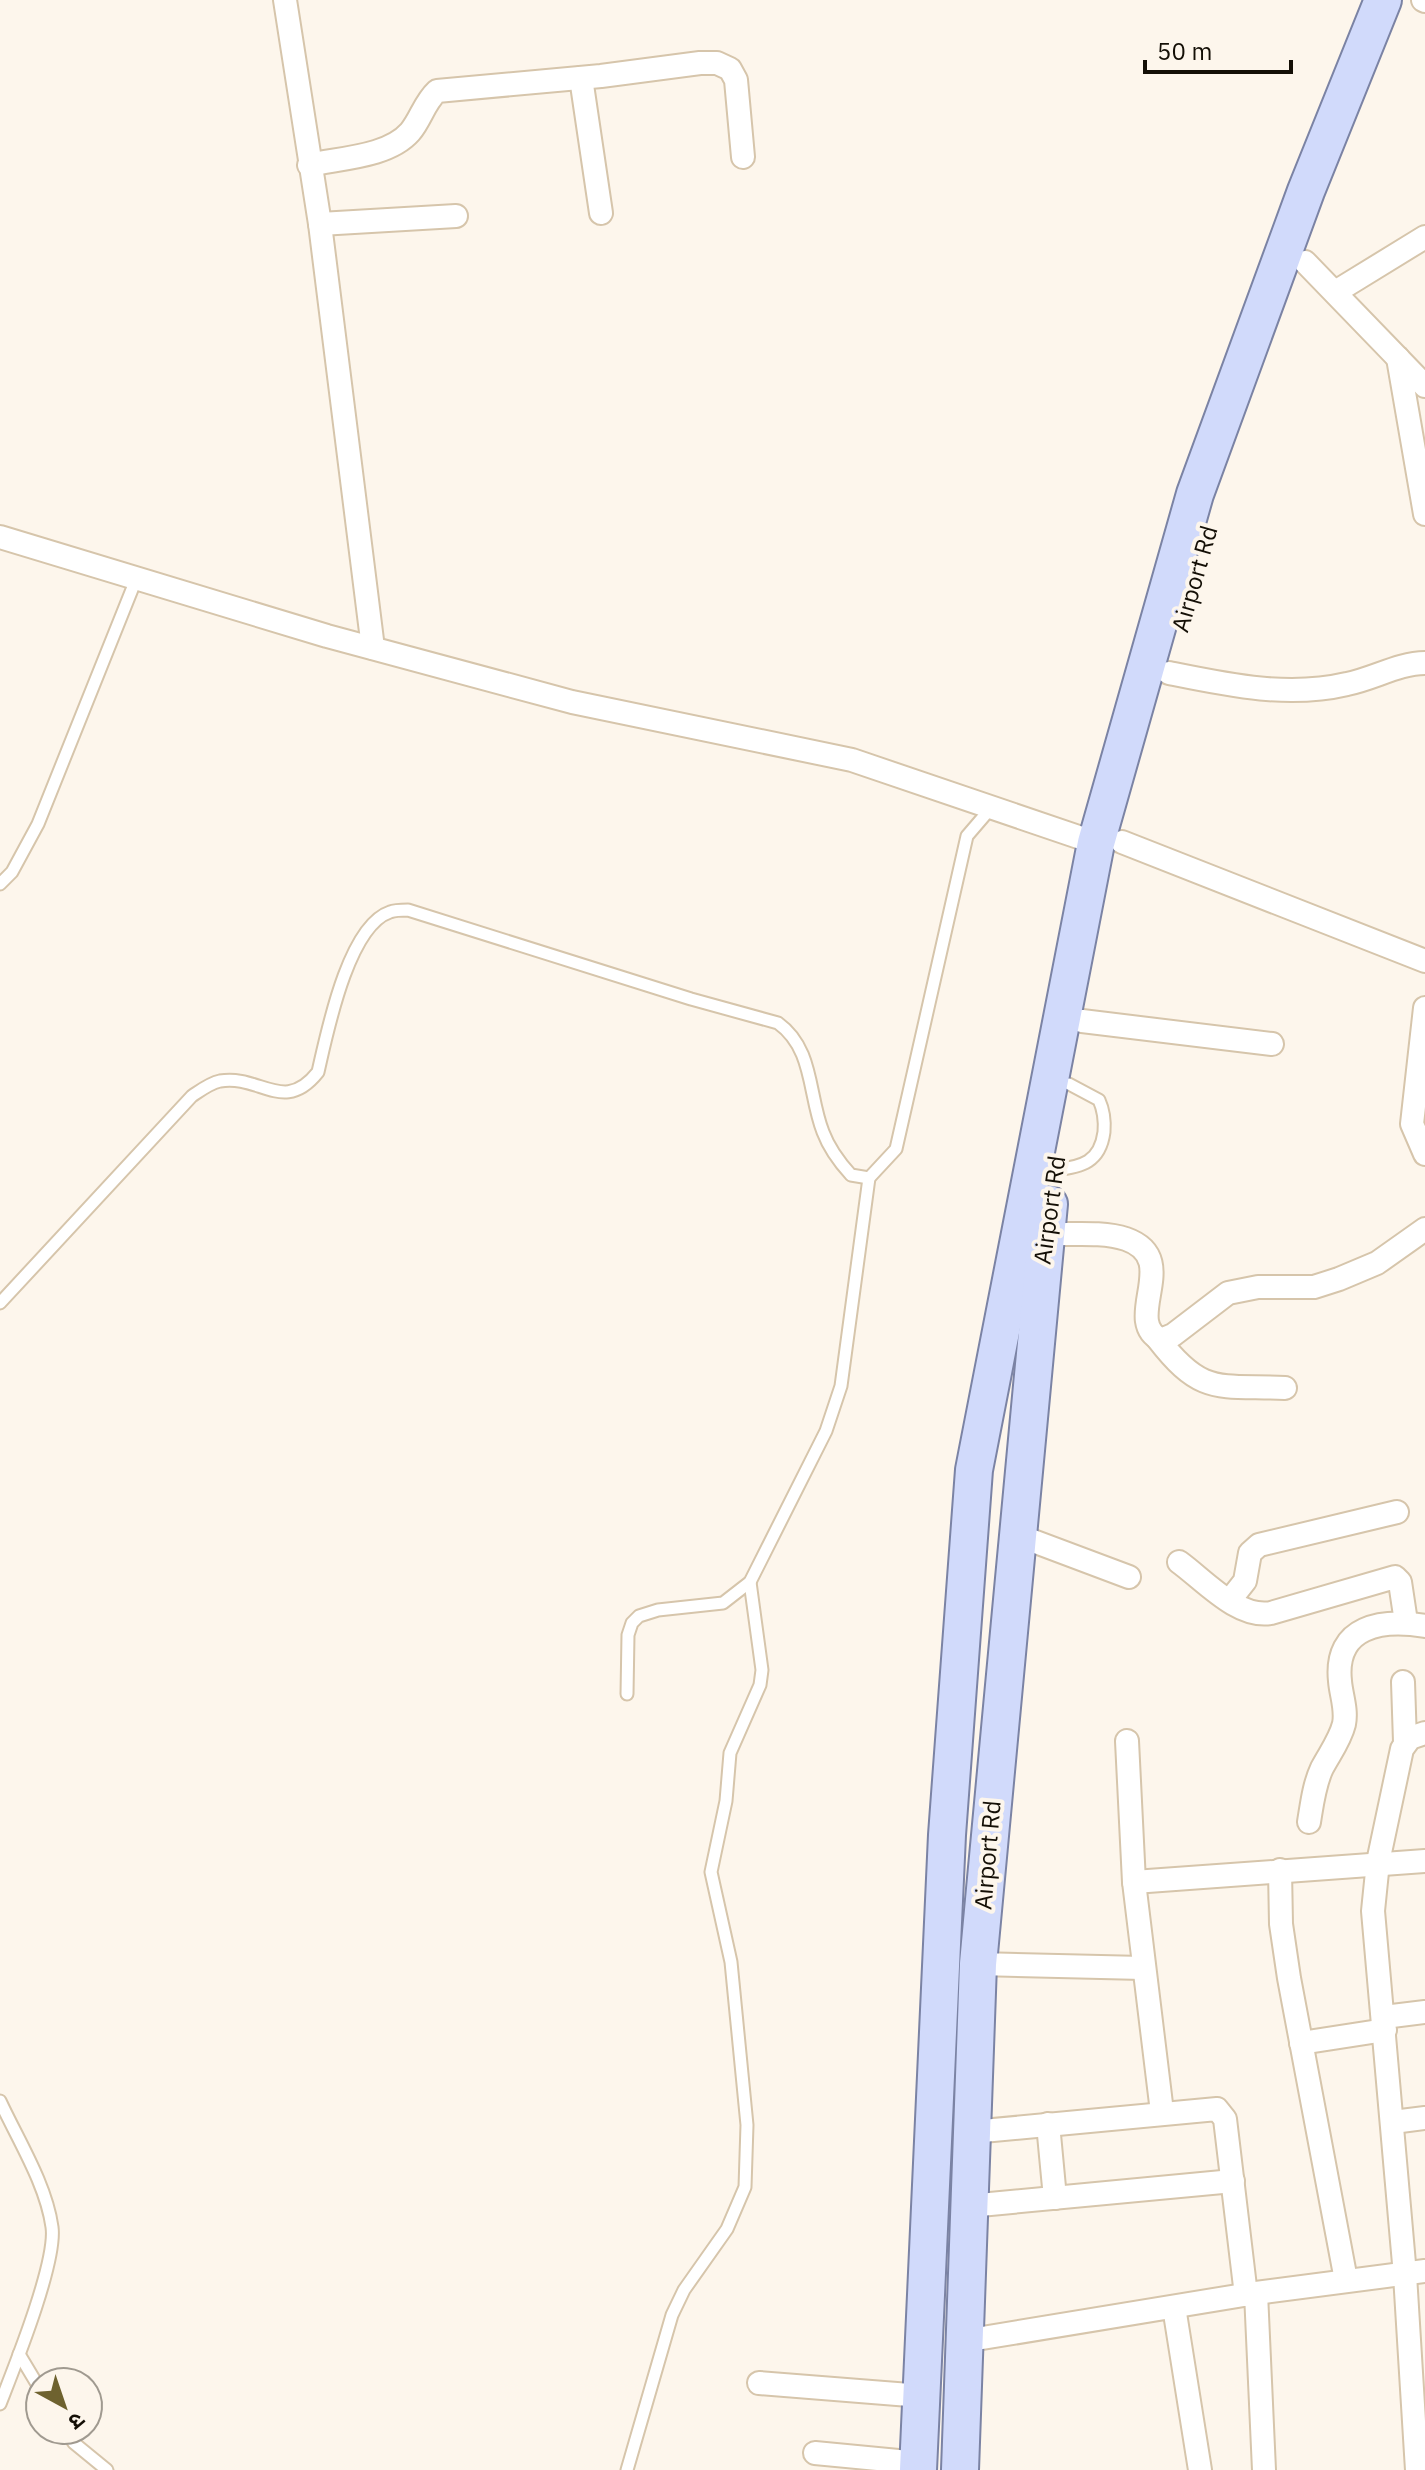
<svg xmlns="http://www.w3.org/2000/svg" width="1425" height="2470" viewBox="0 0 1425 2470" font-family="'IBM Plex Sans','Noto Sans Devanagari',sans-serif">
<style>
.lines{fill:none;stroke-linecap:round;stroke-linejoin:round}
.service-casing{stroke:#d6c5ab;stroke-width:15}
.minor-casing{stroke:#d6c5ab;stroke-width:26}
.primary-casing{stroke:#7b83a4;stroke-width:40}
.service{stroke:#fff;stroke-width:11}
.minor{stroke:#fff;stroke-width:22}
.primary{stroke:#d1dafb;stroke-width:36}
.labels{text-anchor:middle;stroke-width:8;stroke-linejoin:round;paint-order:stroke}
.street-label{font-size:24px;fill:#140f06;stroke:#fdf6ec}
</style>
<rect width="100%" height="100%" fill="#fdf6ec"/>
<g class="lines">
<g class="service-casing">
<g id="service">
<path d="M0 884 12 872 38 824 137 577"/>
<path d="M1055 1170C1082 1167 1100 1162 1104 1132 1105 1120 1104 1111 1099 1100L1069 1084"/>
<path d="M0 1303 192 1096C201 1090 210 1083 220 1081 260 1074 284 1115 318 1072 327 1033 348 926 390 912 395 910 403 910 408 910L691 999 778 1023C814 1049 808 1094 823 1132 829 1148 840 1163 851 1175L869 1178 896 1149 967 836 991 808"/>
<path d="M627 1694 628 1635 632 1623 639 1616 658 1610 723 1603 750 1582 826 1431 841 1386 869 1178"/>
<path d="M0 2101C18 2140 46 2184 52 2227 57 2262 14 2368 0 2404"/>
<path d="M19 2354 40 2389"/>
<path d="M65 2430 74 2443 107 2470"/>
<path d="M627 2470 672 2315 684 2290 727 2229 745 2187 747 2125 731 1962 711 1872 726 1801 730 1753 760 1685 762 1670 750 1582"/>
</g>
</g>
<g class="minor-casing">
<g id="minor">
<path d="M285 0 320 224 373 648"/>
<path d="M1423 0 1425 1"/>
<path d="M581 78 601 213"/>
<path d="M309 165C340 158 388 157 410 132 421 119 424 103 437 91L601 76 700 63H717L730 69 736 80 743 157"/>
<path d="M320 224 456 216"/>
<path d="M1305 262 1425 386"/>
<path d="M1337 291 1425 237"/>
<path d="M1398 358 1425 514"/>
<path d="M0 537 327 636 572 702 852 760 1096 843"/>
<path d="M1169 673C1228 685 1288 698 1347 684 1373 679 1399 663 1425 663"/>
<path d="M1122 842 1425 961"/>
<path d="M1425 1008 1412 1124 1425 1154"/>
<path d="M1082 1021 1272 1044"/>
<path d="M1044 1234C1070 1235 1102 1231 1126 1239 1183 1259 1121 1320 1161 1340L1173 1335 1228 1293 1258 1287H1314L1339 1279 1377 1263 1425 1229"/>
<path d="M1158 1339C1202 1396 1218 1385 1285 1388"/>
<path d="M1017 1535 1129 1577"/>
<path d="M1179 1562C1204 1580 1238 1619 1271 1613L1395 1577 1400 1582 1406 1622"/>
<path d="M1230 1600 1245 1581 1250 1553 1259 1545 1397 1512"/>
<path d="M1403 1682 1405 1742"/>
<path d="M1127 1741 1134 1882 1162 2112"/>
<path d="M1309 1822C1312 1804 1314 1785 1322 1768 1330 1753 1340 1740 1344 1724 1347 1709 1341 1695 1340 1681 1334 1625 1383 1619 1425 1626"/>
<path d="M1280 1870 1281 1924 1289 1978 1346 2280"/>
<path d="M1134 1882 1425 1861"/>
<path d="M978 1964 1143 1968"/>
<path d="M1384 2017 1425 2012"/>
<path d="M1301 2043 1385 2030"/>
<path d="M1393 2122 1425 2118"/>
<path d="M1048 2124 1055 2198"/>
<path d="M972 2132 1217 2109 1225 2119 1246 2295"/>
<path d="M969 2206 1233 2181"/>
<path d="M1256 2293 1264 2470"/>
<path d="M1174 2307 1200 2470"/>
<path d="M964 2341 1256 2293 1425 2271"/>
<path d="M759 2383 922 2396"/>
<path d="M815 2453 919 2463"/>
<path d="M1417 2470 1405 2275 1373 1911 1378 1862 1402 1749 1410 1738 1425 1733"/>
</g>
</g>
<g class="primary-casing">
<g id="primary">
<path d="M918 2470 947 1835 974 1470 1096 843 1195 494 1306 191 1383 0"/>
<path d="M960 2470 978 1964 1049 1204"/>
</g>
</g>
<use href="#service" class="service"/>
<use href="#minor" class="minor"/>
<use href="#primary" class="primary"/>
</g>
<g class="labels">
<g class="street-label">
<text transform="translate(1195 579) rotate(-74)" y="8">Airport Rd</text>
<text transform="translate(1050 1210) rotate(-82)" y="8">Airport Rd</text>
<text transform="translate(988 1855) rotate(-85)" y="8">Airport Rd</text>
</g>
</g>
<g transform="translate(64 2406) rotate(140)"><circle r="38" fill="#fdf6ec" stroke="#a09a90" stroke-width="2"/>
<path d="M0-6L14 30L0 20L-14 30Z" fill="#6e622f"/>
<text y="-12" font-size="22" font-weight="bold" text-anchor="middle" fill="#140f06">उ</text>
</g>
<path d="M1145 60v12h146v-12" fill="none" stroke="#140f06" stroke-width="4"/>
<text x="1157" y="60" font-size="24" fill="#140f06" stroke="#fdf6ec" stroke-width="6" paint-order="stroke">50 m</text>
</svg>
